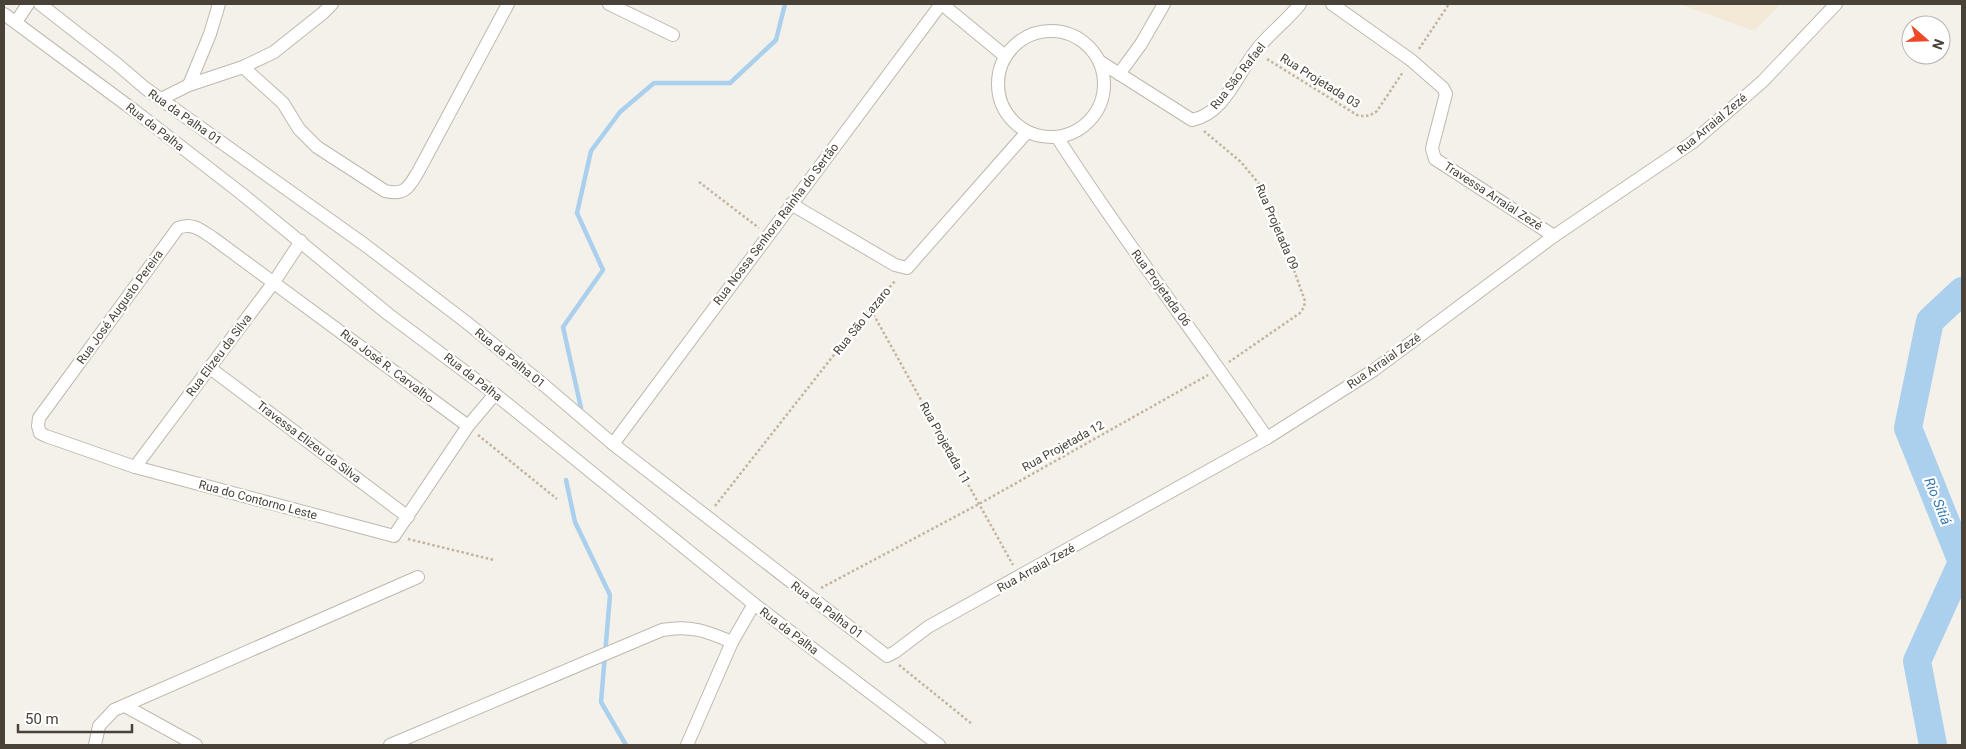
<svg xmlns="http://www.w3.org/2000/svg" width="1966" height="749" viewBox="0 0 1966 749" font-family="Roboto,sans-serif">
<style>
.commercial{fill:#f4e9d7}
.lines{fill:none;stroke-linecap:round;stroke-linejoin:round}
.stream{stroke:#aad0ed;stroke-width:4.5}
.river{stroke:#aad0ed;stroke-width:28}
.minor-casing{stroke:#bfb9ad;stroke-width:14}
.path{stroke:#c0b59f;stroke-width:2.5;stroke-dasharray:2.5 2.5;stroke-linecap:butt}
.minor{stroke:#fff;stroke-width:12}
.labels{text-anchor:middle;stroke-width:4.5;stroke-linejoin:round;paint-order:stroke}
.street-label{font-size:12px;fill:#484238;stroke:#fff}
.water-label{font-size:14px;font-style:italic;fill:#3779af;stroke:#fff}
</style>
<rect width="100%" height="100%" fill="#f4f1ea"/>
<path class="commercial" d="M1680 4H1781L1754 31Z"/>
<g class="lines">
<g class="stream">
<path d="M581 408 563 327 603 270 577 213 591 151 620 112 654 83H730L776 40 785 4"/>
<path d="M566 480 575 522 610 595 601 702 626 745"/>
</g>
<path class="river" d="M1933 745 1917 661 1962 562 1908 428 1930 321 1962 291"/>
<g class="minor-casing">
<g id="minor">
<path d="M40 4 117 64 145 88 365 245 466 322 545 386 613 444 887 656 895 652 928 627 1267 438 1374 370 1554 236 1693 142 1763 81 1836 4"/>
<path d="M609 4 673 35"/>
<path d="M942 4 1005 56"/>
<path d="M1332 4 1411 60 1443 88 1446 94 1433 144 1432 149 1435 159 1554 236"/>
<path d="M4 14 135 111 242 194 388 314 495 394 754 604 939 745"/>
<path d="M16 22 28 4"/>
<circle cx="1051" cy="84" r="53"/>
<path d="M1099 61 1192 120C1224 114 1237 75 1255 52 1268 34 1287 21 1300 4"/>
<path d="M243 67 283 103 299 129 317 147 385 191C405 196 409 187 418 172L508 4"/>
<path d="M1119 74 1141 44 1164 4"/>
<path d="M189 85 210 34 219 4"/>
<path d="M161 99 189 85 243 67 274 52 323 13 332 4"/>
<path d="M1057 137C1123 240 1198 337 1267 438"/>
<path d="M791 204 895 265 907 268 1027 132"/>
<path d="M210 368 408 517"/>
<path d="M468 426 213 238C201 230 192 222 178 228L39 418 38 426 40 433 46 436 135 467 394 536 468 426 495 394"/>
<path d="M613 444 941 4"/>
<path d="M135 467 274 282 301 241"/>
<path d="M125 706 196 745"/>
<path d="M95 745 99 726 114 710 418 577"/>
<path d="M390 745 662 630C691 625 706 631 732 642"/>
<path d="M687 745 732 642 754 604"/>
</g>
</g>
<g class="path">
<path d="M1419 49 1449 4"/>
<path d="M1267 59 1357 115C1366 117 1370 116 1377 111L1403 72"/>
<path d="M1204 131 1241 162 1260 185 1279 228 1305 301 1304 307 1300 313 1229 362"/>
<path d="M699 182 759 228"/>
<path d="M871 310 1013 565"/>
<path d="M478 435 557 499"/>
<path d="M715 506 870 309 896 280"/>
<path d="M408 539 494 560"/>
<path d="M821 588 979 504 1208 375"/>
<path d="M899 665 972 724"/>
</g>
<use href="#minor" class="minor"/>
</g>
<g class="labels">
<g class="street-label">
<text transform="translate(1238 76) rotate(-52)" y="4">Rua São Rafael</text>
<text transform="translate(1320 81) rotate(32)" y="4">Rua Projetada 03</text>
<text transform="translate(185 117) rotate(35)" y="4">Rua da Palha 01</text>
<text transform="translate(1712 124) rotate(-40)" y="4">Rua Arraial Zezé</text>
<text transform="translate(155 127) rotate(38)" y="4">Rua da Palha</text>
<text transform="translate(1493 196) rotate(33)" y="4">Travessa Arraial Zezé</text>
<text transform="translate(776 224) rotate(-53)" y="4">Rua Nossa Senhora Rainha do Sertão</text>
<text transform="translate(1277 227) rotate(67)" y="4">Rua Projetada 09</text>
<text transform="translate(1161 288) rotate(54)" y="4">Rua Projetada 06</text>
<text transform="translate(120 307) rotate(-54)" y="4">Rua José Augusto Pereira</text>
<text transform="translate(862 321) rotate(-51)" y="4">Rua São Lazaro</text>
<text transform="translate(219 355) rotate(-53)" y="4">Rua Elizeu da Silva</text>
<text transform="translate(510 358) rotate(39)" y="4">Rua da Palha 01</text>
<text transform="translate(1384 361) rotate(-35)" y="4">Rua Arraial Zezé</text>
<text transform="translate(387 366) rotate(37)" y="4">Rua José R. Carvalho</text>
<text transform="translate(473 377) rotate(38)" y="4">Rua da Palha</text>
<text transform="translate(309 442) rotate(37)" y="4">Travessa Elizeu da Silva</text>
<text transform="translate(945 443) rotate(61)" y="4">Rua Projetada 11</text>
<text transform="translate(1063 446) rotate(-29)" y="4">Rua Projetada 12</text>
<text transform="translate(258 500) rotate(15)" y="4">Rua do Contorno Leste</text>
<text transform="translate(1036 568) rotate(-29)" y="4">Rua Arraial Zezé</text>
<text transform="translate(827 610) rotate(37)" y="4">Rua da Palha 01</text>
<text transform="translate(789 631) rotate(37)" y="4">Rua da Palha</text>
</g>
<g class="water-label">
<text transform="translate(1938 501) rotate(68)" y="5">Rio Sitiá</text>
</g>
</g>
<rect width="1966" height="749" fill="none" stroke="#484238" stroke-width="10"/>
<g transform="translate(1926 40) rotate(110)"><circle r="24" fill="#ffffff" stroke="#b6b3af"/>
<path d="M0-4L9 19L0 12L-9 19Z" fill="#ee4927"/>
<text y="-8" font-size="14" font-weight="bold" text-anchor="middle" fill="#484238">N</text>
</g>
<path d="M18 724v8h114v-8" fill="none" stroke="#484238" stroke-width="2.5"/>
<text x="25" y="724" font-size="15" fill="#484238" stroke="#ffffff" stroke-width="4" paint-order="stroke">50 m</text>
</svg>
